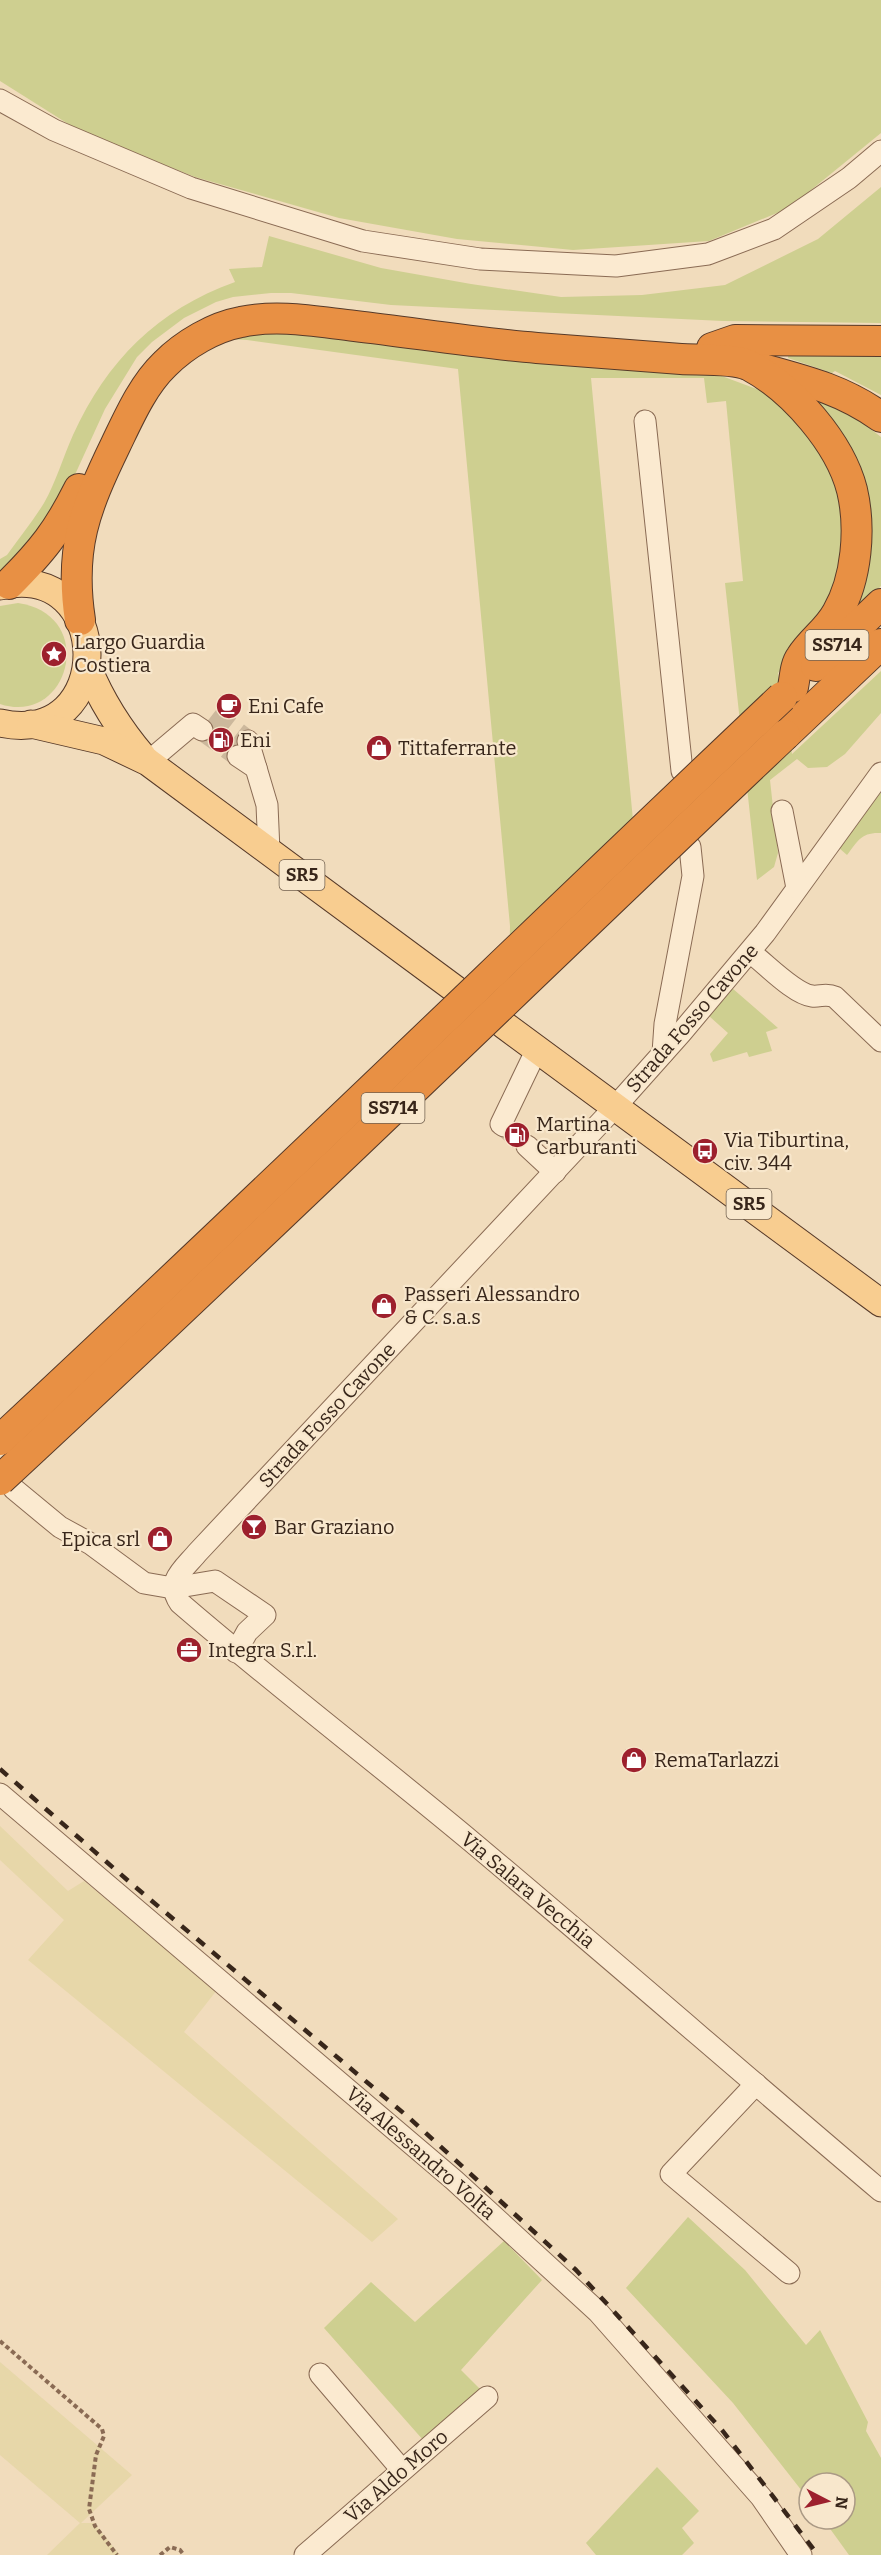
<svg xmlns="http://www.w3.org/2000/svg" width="881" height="2555" viewBox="0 0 881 2555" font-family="Bitter,serif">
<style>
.farmland{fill:#e7d7a9}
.green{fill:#cecf90}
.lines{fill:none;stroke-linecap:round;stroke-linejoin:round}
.minor-tunnel{stroke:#ccb89c;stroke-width:21;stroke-dasharray:21 10;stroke-linecap:butt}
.minor-casing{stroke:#8a6b54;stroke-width:23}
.major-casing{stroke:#573a29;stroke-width:29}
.highway-casing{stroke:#573a29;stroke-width:32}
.path{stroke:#8a6b54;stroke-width:4;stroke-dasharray:4.5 3;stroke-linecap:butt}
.minor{stroke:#fbead0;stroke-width:21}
.major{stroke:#f8cd90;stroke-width:27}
.highway{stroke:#e89044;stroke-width:30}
.rail{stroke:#38261a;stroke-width:4.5;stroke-dasharray:10 10;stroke-linecap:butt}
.highway-bridge-casing{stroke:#573a29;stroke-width:32;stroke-linecap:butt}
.highway-bridge{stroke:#e89044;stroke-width:30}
.labels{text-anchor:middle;stroke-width:4.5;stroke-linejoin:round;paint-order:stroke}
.shield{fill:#f8e7cc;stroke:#72604f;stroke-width:1.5}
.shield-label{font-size:18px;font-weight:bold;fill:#38261a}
.poi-label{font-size:20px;fill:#38261a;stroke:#f8e7cc;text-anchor:start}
.street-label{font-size:20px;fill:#38261a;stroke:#f8e7cc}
</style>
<rect width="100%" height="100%" fill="#f1dcbc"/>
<g class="farmland">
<path d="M0 1826 68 1891 84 1881 217 1990 184 2032 398 2219 372 2242 28 1960 64 1920 0 1860Z"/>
<path d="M0 2362 132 2475 81 2523H94L120 2555H47L80 2523 0 2455Z"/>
</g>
<g class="green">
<path d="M0 0H881V133L789 208 709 241 573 250 457 239 339 218 195 177 81 132 0 81Z"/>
<path d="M881 187V323L723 321 391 305 291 293H271L233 297 216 302 184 318 152 342 137 357 105 409 62 503 14 568 0 570V559L7 555C19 538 33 521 44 503 56 482 63 457 73 435 107 361 157 310 235 282L229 269 262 267 269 236 381 268 471 284 561 297 642 295 725 285 818 239Z"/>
<path d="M268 327 719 375 765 392 789 410 830 461 848 521 832 610 778 673 792 754 881 671V713L845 754 827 767 808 768 797 759 770 780 778 853 774 867 757 880 725 583 743 581 726 401 707 403 704 378H591L640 894 508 1016 510 926 458 369 247 340 212 338Z"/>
<path d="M789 350 881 352V395L835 371 832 373 788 358Z"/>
<path d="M810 397 859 420 881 437V586L855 613 866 529Z"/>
<path d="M18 603C99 615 69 727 0 704V606Z"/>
<path d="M881 792V833C861 832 858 841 847 855L839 848Z"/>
<path d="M732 988 778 1028 766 1032 772 1051 749 1057 747 1052 713 1062 710 1054 728 1033 709 1016Z"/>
<path d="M688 2217 745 2270 806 2345 820 2330 868 2422 866 2431 881 2458V2555H849L823 2519H845V2483H809V2500L733 2403 626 2288Z"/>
<path d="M504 2241 542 2280 461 2370 481 2390 424 2441 324 2328 371 2282 415 2322Z"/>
<path d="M657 2467 699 2511 682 2528 694 2543 682 2555H596L586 2543Z"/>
</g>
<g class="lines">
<g class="minor-tunnel">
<path d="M213 714 248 741"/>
<path d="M202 730 238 756"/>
<path d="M504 1126 527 1146"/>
</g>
<g class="minor-casing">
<g id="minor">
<path d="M0 100 54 130 191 188 363 241 480 259 616 266 708 254 774 229 849 178 881 151"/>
<path d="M645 421 682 771"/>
<path d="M248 741 256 768"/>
<path d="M238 756 256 768 267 805 269 851"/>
<path d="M148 762 193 724 202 730"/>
<path d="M881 773 765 933 681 1033 615 1107 198 1552C184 1569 165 1581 180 1603 275 1685 375 1761 472 1842 609 1957 744 2075 881 2191"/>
<path d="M782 811 797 888"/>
<path d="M750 952C765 963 794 994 812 996 820 997 826 993 835 997L881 1041"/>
<path d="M663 1053 665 1024 693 876 690 847"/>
<path d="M504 1126 501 1124 537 1049"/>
<path d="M527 1146 555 1172"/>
<path d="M14 1489 60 1527 91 1544 144 1583 173 1588 215 1581 265 1615 247 1632 236 1652"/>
<path d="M0 1794 454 2180 598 2312 761 2497 801 2555"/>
<path d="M756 2084 671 2174 789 2273"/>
<path d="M320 2374 402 2470"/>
<path d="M305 2555 487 2397"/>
</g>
</g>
<g class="major-casing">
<g id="major">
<path d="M0 586C115 559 117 749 0 723"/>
<path d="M88 668C101 700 120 730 143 757"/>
<path d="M31 724 104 741 148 762 455 989"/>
<path d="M504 1025 881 1303"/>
</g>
</g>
<g class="highway-casing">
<g id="highway">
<path d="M712 348 735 340 881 341"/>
<path d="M763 369C807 381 843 390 881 417"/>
<path d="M9 584C42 551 58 531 79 489"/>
<path d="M80 620C69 548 85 508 116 444 129 417 143 385 165 364 185 344 214 327 241 322 279 314 318 322 355 326 415 333 476 343 537 348 585 352 633 355 681 359 699 360 736 358 750 366 793 389 840 443 852 490 861 528 857 579 837 613 828 630 811 641 801 657 795 665 795 678 793 687"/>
<path d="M816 666 881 604"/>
<path d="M785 735 881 644"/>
</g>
</g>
<g class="path">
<path d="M0 2341 102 2429 104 2436 96 2455 89 2509 95 2526 117 2555"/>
<path d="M160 2555 170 2547 180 2550 184 2555"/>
</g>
<use href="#minor" class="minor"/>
<use href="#major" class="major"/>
<use href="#highway" class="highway"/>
<path class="rail" d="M0 1769 133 1885 407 2116 576 2270 722 2430 818 2555"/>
<g class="highway-bridge-casing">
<g id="highway-bridge">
<path d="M0 1440C264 1195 521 944 782 697"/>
<path d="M0 1480C265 1235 523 983 785 735"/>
</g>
</g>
<use href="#highway-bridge" class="highway-bridge"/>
</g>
<defs>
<g id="sight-disc" transform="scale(1.35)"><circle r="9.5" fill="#9d202d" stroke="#f8e7cc"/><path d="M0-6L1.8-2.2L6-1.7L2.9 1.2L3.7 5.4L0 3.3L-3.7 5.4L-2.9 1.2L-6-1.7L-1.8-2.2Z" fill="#fff"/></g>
<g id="cafe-disc" transform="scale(1.35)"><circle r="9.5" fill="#9d202d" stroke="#f8e7cc"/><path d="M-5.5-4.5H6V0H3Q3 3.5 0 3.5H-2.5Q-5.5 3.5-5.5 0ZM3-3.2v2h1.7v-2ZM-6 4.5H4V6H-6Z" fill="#fff"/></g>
<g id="fuel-disc" transform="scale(1.35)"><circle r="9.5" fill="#9d202d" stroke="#f8e7cc"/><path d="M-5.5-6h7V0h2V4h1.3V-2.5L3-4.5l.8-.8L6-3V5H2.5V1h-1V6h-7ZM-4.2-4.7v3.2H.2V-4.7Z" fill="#fff"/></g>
<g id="shop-disc" transform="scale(1.35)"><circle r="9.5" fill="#9d202d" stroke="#f8e7cc"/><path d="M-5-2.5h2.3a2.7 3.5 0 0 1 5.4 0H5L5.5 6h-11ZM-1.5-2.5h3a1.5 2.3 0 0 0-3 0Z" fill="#fff"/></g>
<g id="bus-disc" transform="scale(1.35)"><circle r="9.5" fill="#9d202d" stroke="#f8e7cc"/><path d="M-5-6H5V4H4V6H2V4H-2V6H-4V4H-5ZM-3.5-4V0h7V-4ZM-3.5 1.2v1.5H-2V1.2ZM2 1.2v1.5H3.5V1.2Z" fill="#fff"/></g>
<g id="bar-disc" transform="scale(1.35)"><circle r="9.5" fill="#9d202d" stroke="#f8e7cc"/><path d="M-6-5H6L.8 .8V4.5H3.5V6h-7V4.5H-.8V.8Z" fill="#fff"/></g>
<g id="office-disc" transform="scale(1.35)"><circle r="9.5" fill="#9d202d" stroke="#f8e7cc"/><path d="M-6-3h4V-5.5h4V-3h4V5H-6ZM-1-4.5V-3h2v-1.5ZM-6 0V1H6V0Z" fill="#fff"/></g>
</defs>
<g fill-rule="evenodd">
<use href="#sight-disc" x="54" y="654"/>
<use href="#cafe-disc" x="229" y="706"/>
<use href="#fuel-disc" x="221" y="740"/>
<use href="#shop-disc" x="379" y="748"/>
<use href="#fuel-disc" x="517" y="1135"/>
<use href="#bus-disc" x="705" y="1151"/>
<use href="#shop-disc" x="384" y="1306"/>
<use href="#bar-disc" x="254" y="1527"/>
<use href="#shop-disc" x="160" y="1539"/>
<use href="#office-disc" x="189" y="1650"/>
<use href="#shop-disc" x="634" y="1760"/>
</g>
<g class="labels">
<g class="shield">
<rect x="805.5" y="630" width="63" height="30" rx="4.5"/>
<rect x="279.5" y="860" width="45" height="30" rx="4.5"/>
<rect x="361.5" y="1093" width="63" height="30" rx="4.5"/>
<rect x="726.5" y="1189" width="45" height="30" rx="4.5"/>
</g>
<g class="shield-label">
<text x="837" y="651">SS714</text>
<text x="302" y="881">SR5</text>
<text x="393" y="1114">SS714</text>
<text x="749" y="1210">SR5</text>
</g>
<g class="poi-label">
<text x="74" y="649">Largo Guardia<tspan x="74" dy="23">Costiera</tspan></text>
<text x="248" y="713">Eni Cafe</text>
<text x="240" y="747">Eni</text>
<text x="398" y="755">Tittaferrante</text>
<text x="536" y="1131">Martina<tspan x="536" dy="23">Carburanti</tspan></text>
<text x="724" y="1147">Via Tiburtina,<tspan x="724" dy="23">civ. 344</tspan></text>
<text x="404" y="1301">Passeri Alessandro<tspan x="404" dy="23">&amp; C. s.a.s</tspan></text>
<text x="274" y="1534">Bar Graziano</text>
<text x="140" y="1546" text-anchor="end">Epica srl</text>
<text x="208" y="1657">Integra S.r.l.</text>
<text x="654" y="1767">RemaTarlazzi</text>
</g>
<g class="street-label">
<text transform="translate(692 1018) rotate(-49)" y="7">Strada Fosso Cavone</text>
<text transform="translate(327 1415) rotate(-47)" y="7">Strada Fosso Cavone</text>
<text transform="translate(528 1890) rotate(40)" y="7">Via Salara Vecchia</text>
<text transform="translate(421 2153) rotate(41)" y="7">Via Alessandro Volta</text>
<text transform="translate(396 2476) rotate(-41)" y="7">Via Aldo Moro</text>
</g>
</g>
<g transform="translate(827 2501) rotate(97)"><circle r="28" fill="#f8e7cc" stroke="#ab9a85" stroke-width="1.5"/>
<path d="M0-4.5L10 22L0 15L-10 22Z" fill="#9d202d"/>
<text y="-9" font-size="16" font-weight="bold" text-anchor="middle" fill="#38261a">N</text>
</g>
</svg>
